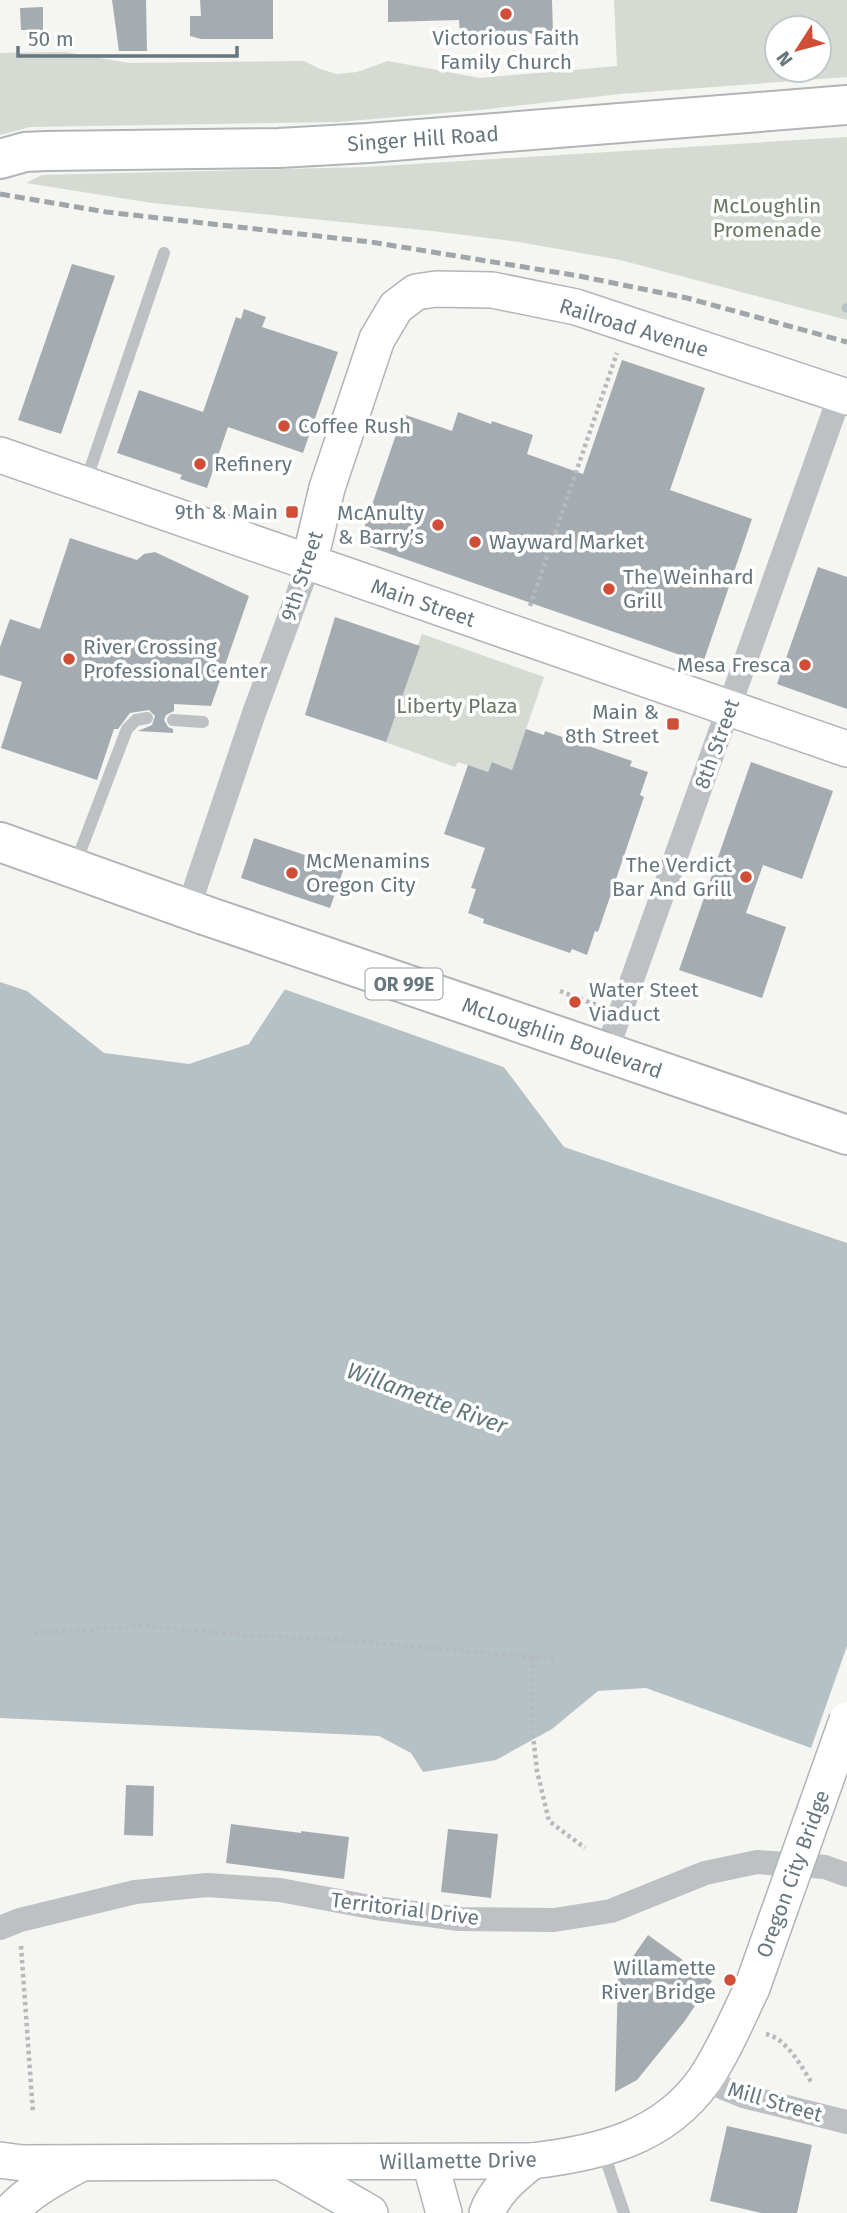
<svg xmlns="http://www.w3.org/2000/svg" width="847" height="2213" viewBox="0 0 847 2213" font-family="'Fira Sans',sans-serif">
<style>
.green{fill:#d5dad2;fill-rule:evenodd}
.water{fill:#b5c1c4}
.pier{fill:#f5f5f2}
.lines{fill:none;stroke-linecap:round;stroke-linejoin:round}
.stream{stroke:#b5c1c4;stroke-width:9}
.building{fill:#a5acb1}
.secondary-casing{stroke:#afb5b8;stroke-width:38}
.primary-casing{stroke:#b0b5b8;stroke-width:42}
.trunk-casing{stroke:#b0b4b7;stroke-width:42}
.path{stroke:#b7babc;stroke-width:4.5;stroke-dasharray:3.5 3.5;stroke-linecap:butt}
.service{stroke:#bdc1c4;stroke-width:12}
.minor{stroke:#bdc1c4;stroke-width:24}
.secondary{stroke:#fff;stroke-width:35}
.primary{stroke:#fff;stroke-width:38}
.trunk{stroke:#fff;stroke-width:38}
.rail{stroke:#9fa5a9;stroke-width:5;stroke-dasharray:10 5;stroke-linecap:butt}
.secondary-bridge-casing{stroke:#afb5b8;stroke-width:38;stroke-linecap:butt}
.trunk-bridge-casing{stroke:#b0b4b7;stroke-width:42;stroke-linecap:butt}
.secondary-bridge{stroke:#fff;stroke-width:35}
.trunk-bridge{stroke:#fff;stroke-width:38}
.poi-dot{fill:#d04d37;stroke:#fff;stroke-width:2.5}
.labels{text-anchor:middle;stroke-width:7;stroke-linejoin:round;paint-order:stroke}
.shield{fill:#fff;stroke:#95a0a6;stroke-width:2}
.shield-label{font-size:19px;font-weight:bold;fill:#677780}
.poi-label{font-size:21px;fill:#677780;stroke:#fff;text-anchor:start}
.street-label{font-size:21px;fill:#677780;stroke:#fff}
.park-label{font-size:21px;fill:#6b7865;stroke:#fff}
.water-label{font-size:23px;font-style:italic;fill:#63787d;stroke:#fff}
</style>
<rect width="100%" height="100%" fill="#f5f5f2"/>
<g class="green">
<path d="M614 0H847V77L620 94 480 110 338 122 30 127 0 135V53L65 52 129 63 304 61 320 69 337 74 357 72 388 61 480 78 617 66ZM777 28H819V70H777Z"/>
<path d="M847 137V320L620 260 519 242 432 231 152 203 26 183 42 175 366 167Z"/>
<path d="M422 634 544 677 512 770 492 762 488 772 458 762 455 767 385 742Z"/>
</g>
<path class="water" d="M0 982 27 991 104 1053 189 1064 249 1044 285 989 497 1058 564 1147 847 1243V1761L646 1688 598 1691 552 1729 496 1760 423 1772 411 1753 379 1736 0 1718Z"/>
<g class="pier">
<path d="M286 985 498 1054 509 1069 281 988Z"/>
<path d="M847 1646V1765L810 1751Z"/>
</g>
<g class="lines">
<path class="stream" d="M846 308H847"/>
</g>
<g class="building">
<path d="M112 0H146L147 51H119Z"/>
<path d="M200 0H273V39H201L190 36V16H201Z"/>
<path d="M388 0H552L553 33 493 35 491 38 476 39 472 35H460L459 20 388 22Z"/>
<path d="M43 7V30H21L20 8Z"/>
<path d="M72 264 115 276 61 434 18 420Z"/>
<path d="M244 309 266 317 262 327 338 352 303 453 228 427 207 488 180 479 182 475 117 453 139 390 203 412 236 317 241 319Z"/>
<path d="M622 360 705 388 670 490 752 519 703 663 359 543 403 414 452 431 458 412 491 424 492 421 533 435 527 454 583 474Z"/>
<path d="M70 538 137 560 144 554 155 552 249 596 211 706 174 704V711L166 715 164 720 168 727 173 729V733L138 731 152 725 155 716 149 710 130 713 118 729H114L97 780 1 748 22 682 0 675V647L10 619 40 629Z"/>
<path d="M818 567 847 577V709L777 684Z"/>
<path d="M335 617 420 646 386 742 305 715Z"/>
<path d="M526 729 544 735 545 731 632 761 630 766 648 772 640 795 644 797 598 932 595 931 587 955 572 949 570 953 483 923 484 919 468 913 476 889 471 888 485 848 444 834 468 765 488 772 492 762 512 770Z"/>
<path d="M751 762 833 791 802 879 763 865 746 913 786 927 762 998 679 970Z"/>
<path d="M254 838 344 868 330 908 241 878Z"/>
<path d="M126 1785 154 1786 153 1836 124 1835Z"/>
<path d="M231 1824 301 1833V1831L349 1837 344 1879 226 1863Z"/>
<path d="M448 1829 498 1834 491 1898 441 1892Z"/>
<path d="M648 1935 712 1981 684 2022 637 2080 615 2092 618 1978Z"/>
<path d="M727 2126 812 2145 797 2213H761L710 2201Z"/>
</g>
<g class="lines">
<g class="secondary-casing">
<g id="secondary">
<path d="M0 455 847 749"/>
<path d="M309 564 327 488 377 339 396 307 416 292 436 289 492 290 576 307 847 397"/>
<path d="M0 2160 22 2163 532 2161C599 2153 664 2138 705 2079 724 2051 737 2019 752 1988"/>
<path d="M430 2162 444 2213"/>
<path d="M283 2163 370 2213"/>
<path d="M9 2213C29 2191 54 2178 80 2164"/>
<path d="M487 2213C495 2190 514 2176 532 2161"/>
</g>
</g>
<g class="primary-casing">
<path id="primary" d="M0 159 25 152 46 151 279 148 368 143 847 105"/>
</g>
<g class="trunk-casing">
<g id="trunk">
<path d="M0 842 204 915"/>
<path d="M605 1052 847 1135"/>
</g>
</g>
<g class="path">
<path d="M530 606 617 353"/>
<path d="M560 991 596 1005"/>
<path d="M34 1633 144 1626 241 1635 330 1639 554 1659"/>
<path d="M533 1657 532 1726 537 1771 549 1821 585 1848"/>
<path d="M21 1946 33 2113"/>
<path d="M766 2034C787 2039 801 2066 812 2083"/>
</g>
<g class="service">
<path d="M86 481 164 253"/>
<path d="M173 720 203 722"/>
<path d="M75 865 127 729 136 720 147 718"/>
<path d="M603 2151 624 2213"/>
</g>
<g class="minor">
<path d="M188 909 254 713 309 564"/>
<path d="M606 1053 840 395"/>
<path d="M0 1928 20 1920 135 1892 207 1885 280 1890 376 1908 459 1919 554 1920 611 1911 705 1873 757 1862 825 1867 847 1875"/>
<path d="M704 2080 743 2096 847 2122"/>
</g>
<use href="#secondary" class="secondary"/>
<use href="#primary" class="primary"/>
<use href="#trunk" class="trunk"/>
<path class="rail" d="M0 194 106 212 371 242 579 276 687 298 847 342"/>
<g class="secondary-bridge-casing">
<path id="secondary-bridge" d="M752 1988 847 1720"/>
</g>
<g class="trunk-bridge-casing">
<path id="trunk-bridge" d="M204 915 605 1052"/>
</g>
<use href="#secondary-bridge" class="secondary-bridge"/>
<use href="#trunk-bridge" class="trunk-bridge"/>
</g>
<g class="poi-dot">
<circle cx="506" cy="14" r="7"/>
<circle cx="284" cy="426" r="7"/>
<circle cx="200" cy="464" r="7"/>
<rect x="285" y="505" width="14" height="14" rx="3.5"/>
<circle cx="438" cy="525" r="7"/>
<circle cx="475" cy="542" r="7"/>
<circle cx="609" cy="589" r="7"/>
<circle cx="69" cy="659" r="7"/>
<circle cx="805" cy="665" r="7"/>
<rect x="666" y="717" width="14" height="14" rx="3.5"/>
<circle cx="292" cy="873" r="7"/>
<circle cx="746" cy="877" r="7"/>
<circle cx="575" cy="1002" r="7"/>
<circle cx="730" cy="1980" r="7"/>
</g>
<g class="labels">
<rect class="shield" x="365.5" y="968.5" width="77" height="31" rx="5"/>
<g class="shield-label">
<text x="404" y="991">OR 99E</text>
</g>
<g class="poi-label">
<text x="506" y="45" text-anchor="middle">Victorious Faith<tspan x="506" dy="24">Family Church</tspan></text>
<text x="298" y="433">Coffee Rush</text>
<text x="214" y="471">Refinery</text>
<text x="278" y="519" text-anchor="end">9th &amp; Main</text>
<text x="424" y="520" text-anchor="end">McAnulty<tspan x="424" dy="24">&amp; Barry’s</tspan></text>
<text x="489" y="549">Wayward Market</text>
<text x="623" y="584">The Weinhard<tspan x="623" dy="24">Grill</tspan></text>
<text x="83" y="654">River Crossing<tspan x="83" dy="24">Professional Center</tspan></text>
<text x="791" y="672" text-anchor="end">Mesa Fresca</text>
<text x="659" y="719" text-anchor="end">Main &amp;<tspan x="659" dy="24">8th Street</tspan></text>
<text x="306" y="868">McMenamins<tspan x="306" dy="24">Oregon City</tspan></text>
<text x="732" y="872" text-anchor="end">The Verdict<tspan x="732" dy="24">Bar And Grill</tspan></text>
<text x="589" y="997">Water Steet<tspan x="589" dy="24">Viaduct</tspan></text>
<text x="716" y="1975" text-anchor="end">Willamette<tspan x="716" dy="24">River Bridge</tspan></text>
</g>
<g class="street-label">
<text transform="translate(423 139) rotate(-4)" y="7">Singer Hill Road</text>
<text transform="translate(634 328) rotate(17)" y="7">Railroad Avenue</text>
<text transform="translate(302 576) rotate(-72)" y="7">9th Street</text>
<text transform="translate(423 603) rotate(19)" y="7">Main Street</text>
<text transform="translate(717 744) rotate(-70)" y="7">8th Street</text>
<text transform="translate(562 1038) rotate(19)" y="7">McLoughlin Boulevard</text>
<text transform="translate(793 1874) rotate(-70)" y="7">Oregon City Bridge</text>
<text transform="translate(405 1909) rotate(7)" y="7">Territorial Drive</text>
<text transform="translate(775 2102) rotate(16)" y="7">Mill Street</text>
<text transform="translate(458 2161) rotate(-1)" y="7">Willamette Drive</text>
</g>
<g class="park-label">
<text x="767" y="213">McLoughlin<tspan x="767" dy="24">Promenade</tspan></text>
<text x="457" y="713">Liberty Plaza</text>
</g>
<g class="water-label">
<text transform="translate(427 1398) rotate(20)" y="8">Willamette River</text>
</g>
</g>
<g transform="translate(798 49) rotate(234)"><circle r="33" fill="#ffffff" stroke="#c2c9cc" stroke-width="2"/>
<path d="M0-5L12 26L0 18L-12 26Z" fill="#d04d37"/>
<text y="-10" font-size="19" font-weight="bold" text-anchor="middle" fill="#677780">N</text>
</g>
<path d="M18 46v10h219v-10" fill="none" stroke="#677780" stroke-width="3.5"/>
<text x="28" y="46" font-size="21" fill="#677780" stroke="#ffffff" stroke-width="5" paint-order="stroke">50 m</text>
</svg>
